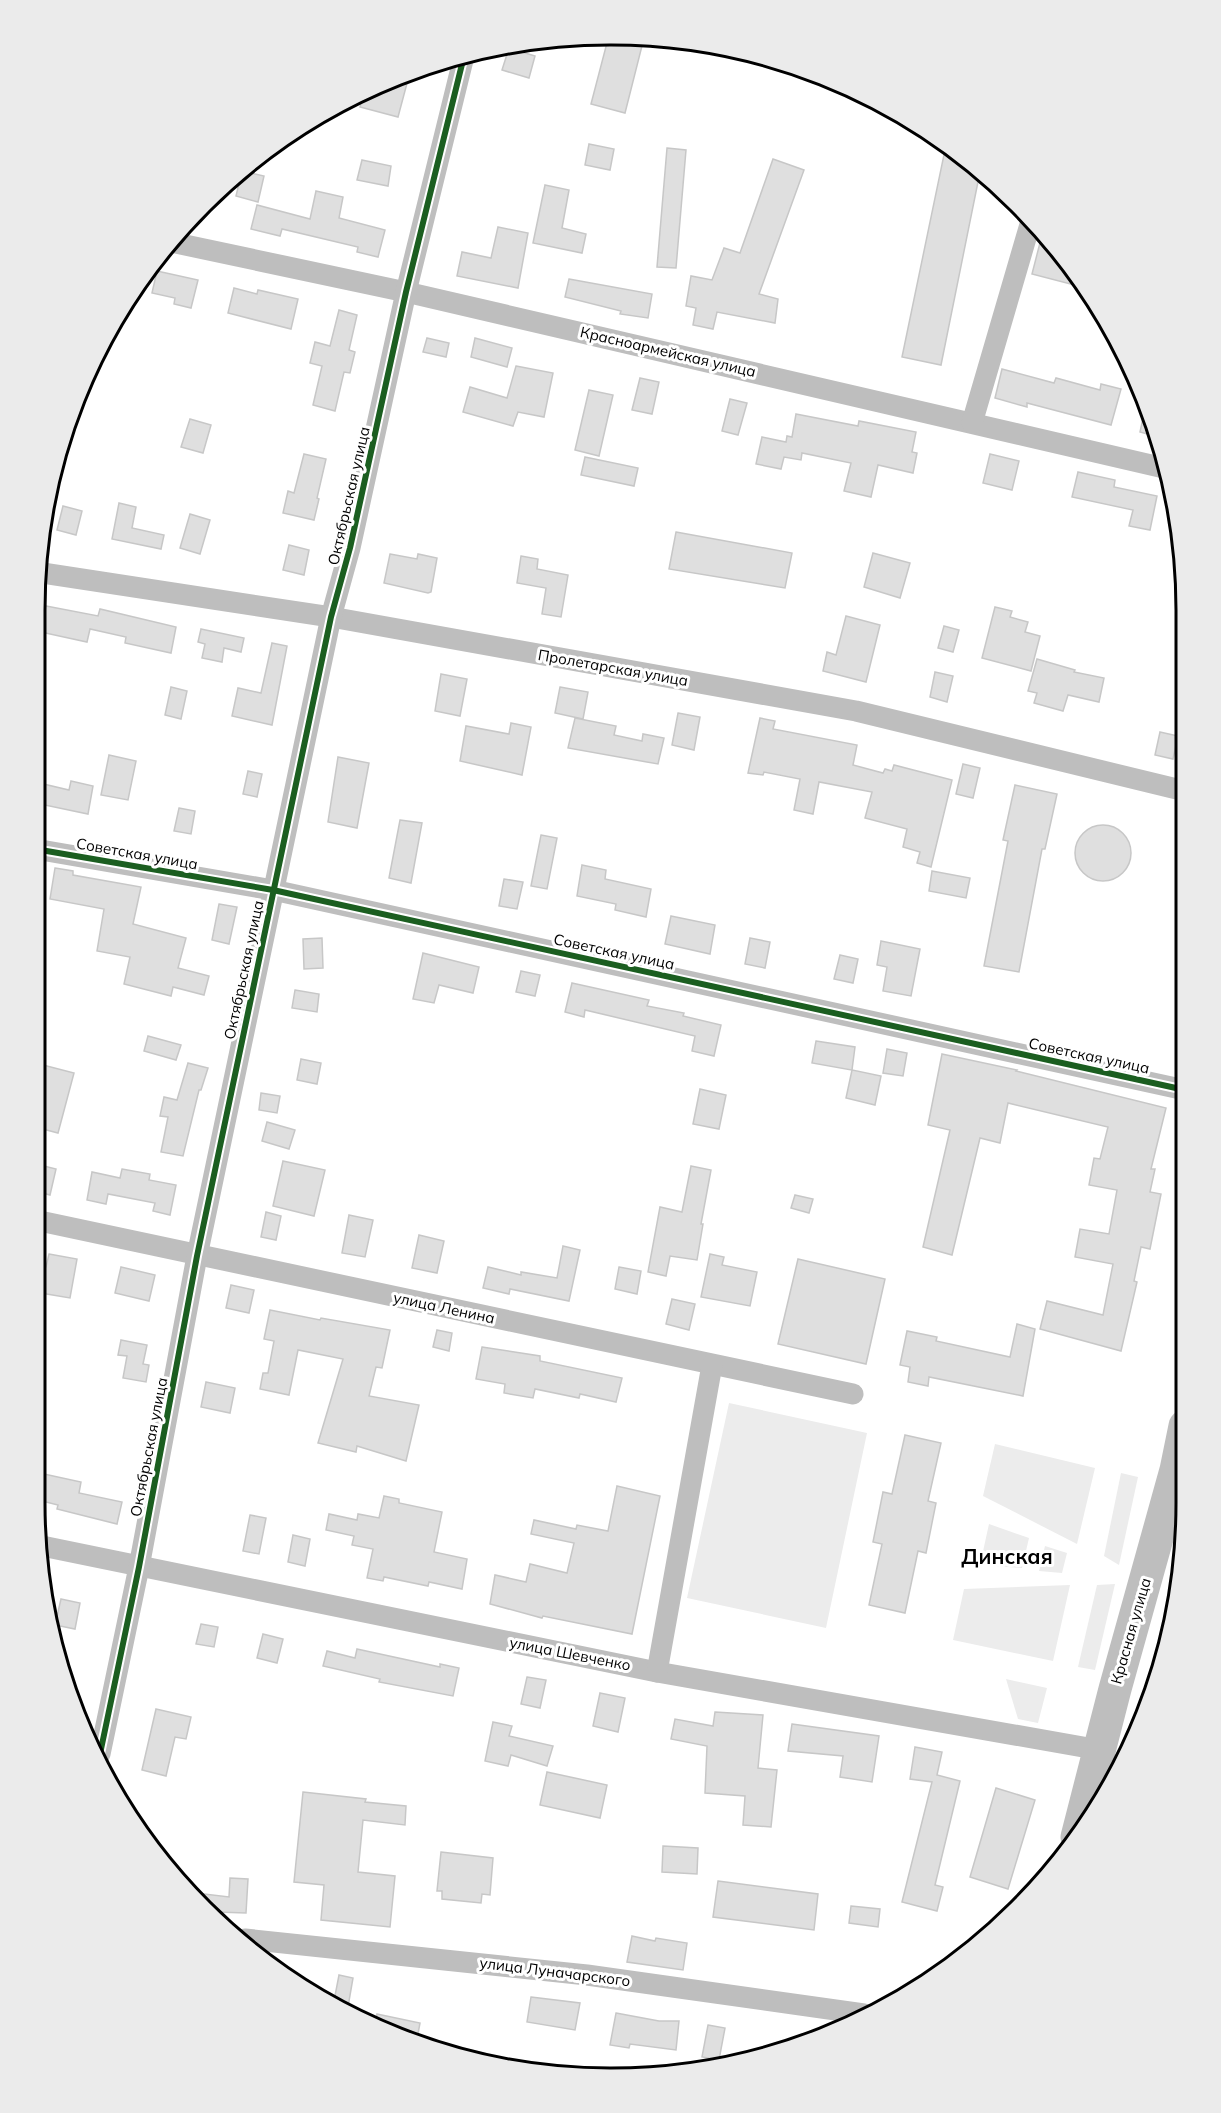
<svg xmlns="http://www.w3.org/2000/svg" width="1221" height="2113" viewBox="0 0 1221 2113" font-family="Mulish,sans-serif">
<style>
.green{fill:#ececec}
.building{fill:#dfdfdf;stroke:#c7c7c7;stroke-width:1.5}
.lines{fill:none;stroke-linecap:round;stroke-linejoin:round}
.minor{stroke:#bebebe;stroke-width:21}
.primary{stroke:#bebebe;stroke-width:33}
.cycleway-casing{stroke:#fff;stroke-width:10}
.cycleway{stroke:#1b5e20;stroke-width:6}
.labels{text-anchor:middle;stroke-width:6;stroke-linejoin:round;paint-order:stroke}
.street-label{font-size:15px;fill:#000;stroke:#fff}
.district-label{font-size:21px;font-weight:bold;fill:#000;stroke:#fff}
.rim{fill:none;stroke:#000;stroke-width:3}
</style>
<rect width="100%" height="100%" fill="#fff"/>
<g class="green">
<path d="M729 1403 867 1433 826 1628 687 1598Z"/>
<path d="M995 1444 1095 1468 1077 1544 983 1496Z"/>
<path d="M1121 1473 1138 1477 1119 1565 1104 1556Z"/>
<path d="M989 1524 1029 1538 1022 1568 980 1565Z"/>
<path d="M1045 1546 1067 1553 1062 1573 1039 1571Z"/>
<path d="M1115 1584 1095 1670 1078 1667 1097 1585Z"/>
<path d="M1070 1585 1053 1661 953 1640 964 1589Z"/>
<path d="M1006 1679 1047 1688 1038 1723 1018 1719Z"/>
</g>
<g class="building">
<path d="M609 35 644 38 625 113 591 104Z"/>
<path d="M509 48 535 56 529 78 502 70Z"/>
<path d="M410 72 398 117 360 107 364 92 390 78Z"/>
<path d="M589 144 614 149 610 170 585 165Z"/>
<path d="M946 145 980 172 941 365 902 357Z"/>
<path d="M667 148 686 150 676 268 657 267Z"/>
<path d="M773 159 804 170 759 294 778 299 775 323 717 312 713 329 693 325 696 308 686 306 691 276 712 280 724 248 740 253Z"/>
<path d="M362 160 391 166 388 186 357 180Z"/>
<path d="M242 171 264 176 258 202 236 196Z"/>
<path d="M545 185 569 190 562 228 586 234 582 253 533 243Z"/>
<path d="M316 191 343 197 339 218 385 230 378 257 357 252 358 247 282 229 280 236 251 229 257 205 310 219Z"/>
<path d="M498 227 528 233 518 288 457 276 462 252 491 258Z"/>
<path d="M1042 235 1063 263 1082 287 1032 274Z"/>
<path d="M157 271 198 280 191 308 174 304 175 298 152 293Z"/>
<path d="M569 279 652 294 648 318 620 314 621 311 565 297Z"/>
<path d="M234 288 257 294 258 290 298 299 291 329 228 313Z"/>
<path d="M339 310 357 315 349 350 355 352 350 373 344 372 335 411 313 405 322 366 310 363 315 342 330 346Z"/>
<path d="M427 338 449 343 446 357 423 352Z"/>
<path d="M475 338 512 348 507 367 471 357Z"/>
<path d="M516 366 553 373 544 417 518 412 513 426 463 412 470 387 507 398Z"/>
<path d="M1002 369 1054 383 1056 378 1100 390 1101 384 1121 389 1111 425 1027 403V407L995 398Z"/>
<path d="M640 378 659 382 652 414 632 410Z"/>
<path d="M589 390 613 395 599 456 575 450Z"/>
<path d="M730 399 747 403 738 435 722 431Z"/>
<path d="M1146 404 1156 426 1158 437 1140 432Z"/>
<path d="M796 414 858 426 859 421 916 432 912 452 917 453 913 473 878 465 871 497 844 491 851 463 802 453 801 460 784 457 781 469 756 464 762 437 786 442 787 436 792 437Z"/>
<path d="M190 419 211 425 203 453 181 447Z"/>
<path d="M304 454 326 459 317 498 319 499 314 520 283 513 288 491 294 493Z"/>
<path d="M990 454 1019 461 1012 490 983 483Z"/>
<path d="M585 457 638 468 634 486 581 475Z"/>
<path d="M1078 472 1115 480 1114 487 1157 496 1150 530 1129 526 1133 510 1072 497Z"/>
<path d="M119 503 136 507 132 528 164 535 161 549 112 539Z"/>
<path d="M63 506 82 511 76 535 57 530Z"/>
<path d="M190 514 210 520 200 554 180 548Z"/>
<path d="M676 532 792 553 785 588 669 569Z"/>
<path d="M289 545 309 550 304 575 283 570Z"/>
<path d="M873 553 910 563 900 598 864 587Z"/>
<path d="M390 554 417 559 418 554 437 558 431 592 428 593 384 583Z"/>
<path d="M521 556 538 559 537 569 568 575 561 617 542 614 546 588 517 583Z"/>
<path d="M41 605 98 616 100 609 176 627 171 653 125 643 126 637 90 629 87 642 36 631Z"/>
<path d="M995 607 1012 611 1010 617 1028 622 1025 632 1040 636 1031 671 982 658Z"/>
<path d="M846 616 880 625 866 682 823 671 827 652 836 655Z"/>
<path d="M944 626 959 630 953 652 938 648Z"/>
<path d="M201 629 244 638 241 652 224 648 222 662 202 658 205 644 198 642Z"/>
<path d="M272 643 287 646 272 725 232 716 238 688 261 693Z"/>
<path d="M1037 659 1075 670 1074 672 1104 678 1099 702 1068 695 1063 711 1034 703 1037 693 1028 691Z"/>
<path d="M935 672 953 676 947 702 930 697Z"/>
<path d="M441 674 467 679 460 716 435 711Z"/>
<path d="M171 687 187 691 181 719 165 715Z"/>
<path d="M560 687 588 692 583 719 555 713Z"/>
<path d="M678 713 700 717 694 750 672 745Z"/>
<path d="M575 718 616 726 614 735 642 741 643 734 664 738 658 764 568 748Z"/>
<path d="M760 718 775 721 773 729 857 745 853 765 883 773 885 769 892 771 894 765 952 780 931 867 917 863 920 852 903 847 907 829 865 818 872 792 819 782 813 814 794 810 800 779 764 772 763 775 748 773Z"/>
<path d="M511 723 531 727 522 775 460 761 466 726 509 734Z"/>
<path d="M1160 732 1178 736 1173 759 1155 755Z"/>
<path d="M109 755 136 761 128 800 101 795Z"/>
<path d="M338 757 369 763 357 828 328 822Z"/>
<path d="M963 764 980 768 973 798 956 794Z"/>
<path d="M248 771 262 774 257 797 243 794Z"/>
<path d="M71 781 93 786 88 814 35 803V782L69 790Z"/>
<path d="M1015 785 1057 794 1045 849H1042L1019 972 984 966 1008 841 1003 840Z"/>
<path d="M179 808 195 811 191 834 174 831Z"/>
<path d="M400 820 422 823 411 883 389 878Z"/>
<circle cx="1103" cy="853" r="28"/>
<path d="M541 835 557 838 547 889 531 886Z"/>
<path d="M582 865 606 870 605 879 651 889 646 917 615 910 616 904 577 896Z"/>
<path d="M55 868 73 871V875L141 887 133 924 186 938 178 968 209 976 204 995 173 987 171 996 124 984 130 957 97 951 104 909 50 899Z"/>
<path d="M932 871 970 878 966 898 929 891Z"/>
<path d="M504 879 523 882 517 909 499 906Z"/>
<path d="M219 904 237 907 229 944 212 940Z"/>
<path d="M671 916 715 925 710 954 665 944Z"/>
<path d="M322 938 323 968 304 969 303 939Z"/>
<path d="M750 938 770 942 765 968 745 964Z"/>
<path d="M881 941 920 949 911 996 883 991 887 967 877 965Z"/>
<path d="M423 953 479 967 473 993 439 985 434 1003 413 999Z"/>
<path d="M840 955 858 959 853 983 834 979Z"/>
<path d="M521 971 540 975 535 996 516 992Z"/>
<path d="M572 983 649 1000 647 1006 684 1013 683 1016 721 1025 714 1056 692 1051 695 1036 585 1010 584 1017 565 1012Z"/>
<path d="M295 990 319 994 317 1012 292 1008Z"/>
<path d="M148 1036 181 1045 176 1060 144 1051Z"/>
<path d="M816 1041 855 1047 852 1070 881 1076 875 1105 846 1098 852 1070 812 1063Z"/>
<path d="M887 1049 907 1053 903 1076 883 1073Z"/>
<path d="M942 1054 1017 1070 1016 1071 1166 1108 1151 1169H1155L1150 1192 1161 1194 1150 1249 1141 1247 1134 1281 1137 1282 1121 1351 1040 1329 1047 1301 1103 1315 1113 1264 1075 1257 1080 1229 1109 1234 1117 1190 1089 1185 1094 1158 1100 1159 1108 1127 1008 1103 1000 1143 980 1138 952 1255 923 1247 950 1130 928 1125Z"/>
<path d="M301 1059 321 1063 317 1084 297 1080Z"/>
<path d="M188 1063 208 1068 201 1090H199L183 1156 161 1152 168 1117 160 1116 164 1097 177 1100Z"/>
<path d="M43 1065 74 1073 58 1133 35 1127V1097Z"/>
<path d="M700 1089 726 1095 719 1129 693 1124Z"/>
<path d="M261 1093 280 1096 277 1113 259 1110Z"/>
<path d="M267 1122 295 1130 289 1149 262 1141Z"/>
<path d="M283 1161 325 1170 314 1216 273 1206Z"/>
<path d="M40 1165 56 1169 50 1195 35 1191Z"/>
<path d="M691 1166 711 1170 701 1224H703L697 1260 670 1256 666 1276 648 1272 660 1207 682 1212Z"/>
<path d="M122 1169 150 1174 149 1180 176 1185 170 1215 153 1211 155 1203 108 1194 106 1204 87 1200 92 1172 120 1178Z"/>
<path d="M795 1195 813 1199 809 1213 791 1208Z"/>
<path d="M266 1212 281 1216 276 1240 261 1237Z"/>
<path d="M349 1215 373 1220 365 1257 342 1253Z"/>
<path d="M419 1235 444 1241 437 1273 412 1268Z"/>
<path d="M563 1246 580 1250 569 1301 510 1289 509 1294 483 1288 488 1267 521 1275V1272L557 1278Z"/>
<path d="M49 1254 77 1259 70 1298 35 1292V1265L46 1267Z"/>
<path d="M710 1254 724 1257 722 1265 757 1272 750 1306 701 1297Z"/>
<path d="M798 1259 885 1279 866 1364 778 1344Z"/>
<path d="M121 1267 155 1275 149 1301 115 1293Z"/>
<path d="M619 1267 641 1271 637 1294 615 1289Z"/>
<path d="M231 1285 254 1290 249 1313 226 1308Z"/>
<path d="M672 1299 695 1304 689 1330 666 1324Z"/>
<path d="M270 1310 320 1320 321 1318 390 1330 382 1368 376 1367 369 1396 419 1405 406 1461 357 1446 356 1452 318 1443 343 1359 298 1350 289 1395 260 1389 263 1373H268L274 1341 264 1339Z"/>
<path d="M1017 1324 1035 1329 1023 1396 929 1377 928 1386 908 1382 910 1367 900 1365 907 1331 937 1337 936 1341 1010 1357Z"/>
<path d="M437 1330 452 1333 449 1351 433 1347Z"/>
<path d="M121 1340 147 1345 143 1364 149 1365 146 1382 123 1378 127 1356 118 1355Z"/>
<path d="M482 1347 540 1356V1361L622 1378 616 1402 580 1394 579 1398 535 1389 533 1398 504 1393 505 1384 476 1379Z"/>
<path d="M206 1382 235 1388 230 1413 201 1407Z"/>
<path d="M905 1435 941 1443 928 1501 936 1503 926 1553 918 1551 905 1613 869 1605 882 1544 873 1542 883 1492 892 1494Z"/>
<path d="M44 1474 81 1482 79 1493 122 1502 117 1524 57 1509 58 1505 38 1500Z"/>
<path d="M617 1486 660 1496 632 1634 543 1616 542 1618 490 1604 495 1575 526 1582 530 1564 567 1573 574 1543 531 1534 534 1520 576 1529 577 1525 608 1531Z"/>
<path d="M384 1496 399 1499V1503L442 1512 434 1552 467 1559 462 1589 429 1582 428 1586 384 1577 383 1581 367 1578 373 1549 352 1545 354 1536 326 1530 329 1514 357 1520 358 1514 379 1518Z"/>
<path d="M250 1515 266 1518 259 1554 243 1551Z"/>
<path d="M293 1535 310 1539 305 1566 288 1562Z"/>
<path d="M61 1599 80 1603 75 1629 55 1625Z"/>
<path d="M201 1624 218 1627 214 1647 196 1644Z"/>
<path d="M263 1634 283 1639 277 1663 257 1658Z"/>
<path d="M357 1649 440 1667V1664L459 1668 453 1696 379 1682 380 1679 323 1666 327 1651 355 1658Z"/>
<path d="M527 1677 546 1680 540 1708 521 1704Z"/>
<path d="M600 1693 625 1698 618 1732 593 1726Z"/>
<path d="M156 1709 191 1717 186 1739 175 1737 166 1776 142 1770Z"/>
<path d="M715 1712 763 1715 758 1768 777 1770 771 1827 743 1825 745 1796 705 1793 707 1746 671 1739 675 1719 713 1726Z"/>
<path d="M493 1722 512 1726 509 1736 553 1746 547 1766 511 1755 508 1766 485 1761Z"/>
<path d="M792 1724 879 1736 872 1782 840 1777 843 1756 788 1751Z"/>
<path d="M915 1747 942 1752 937 1775 960 1781 935 1885 943 1887 937 1911 902 1902 932 1782 910 1779Z"/>
<path d="M547 1772 607 1785 600 1818 540 1805Z"/>
<path d="M996 1788 1035 1800 1008 1889 970 1877Z"/>
<path d="M303 1792 366 1799 365 1802 406 1806 405 1825 363 1820 358 1872 395 1876 390 1927 321 1920 324 1885 294 1882Z"/>
<path d="M663 1846 698 1848 697 1874 662 1872Z"/>
<path d="M441 1852 493 1858 490 1895 482 1894 481 1903 442 1899V1891H437Z"/>
<path d="M230 1878 248 1879 246 1913 216 1912 196 1893 229 1897Z"/>
<path d="M718 1881 818 1894 814 1930 713 1917Z"/>
<path d="M851 1906 880 1909 878 1927 849 1923Z"/>
<path d="M632 1936 655 1941 656 1938 687 1943 683 1970 627 1962Z"/>
<path d="M339 1975 353 1978 348 2007 334 2001Z"/>
<path d="M531 1997 580 2003 575 2030 527 2022Z"/>
<path d="M616 2013 659 2021H679L676 2050 630 2044 629 2048 610 2045Z"/>
<path d="M377 2014 420 2023 417 2039 376 2020Z"/>
<path d="M708 2025 725 2028 719 2060 702 2057Z"/>
</g>
<g class="lines">
<g class="minor">
<path d="M171 242 406 292 1164 468"/>
<path d="M972 423 1031 221"/>
<path d="M36 572 331 617 856 711 1185 791"/>
<path d="M35 849 273 890 1185 1090"/>
<path d="M35 1220 853 1394"/>
<path d="M42 1546 657 1672 1100 1750"/>
<path d="M657 1672 712 1365"/>
<path d="M100 1754 139 1567 197 1256 331 617 350 548 406 292 464 56"/>
<path d="M245 1939 587 1975 864 2014"/>
</g>
<path class="primary" d="M1077 1837 1115 1689 1176 1470 1185 1426"/>
<g class="cycleway-casing">
<g id="cycleway">
<path d="M35 849 273 890 1185 1090"/>
<path d="M100 1754 139 1567 197 1256 331 617 350 548 406 292 464 56"/>
</g>
</g>
<use href="#cycleway" class="cycleway"/>
</g>
<g class="labels">
<g class="street-label">
<text transform="translate(668 352) rotate(13)" y="5">Красноармейская улица</text>
<text transform="translate(349 496) rotate(-77)" y="5">Октябрьская улица</text>
<text transform="translate(613 668) rotate(10)" y="5">Пролетарская улица</text>
<text transform="translate(137 854) rotate(10)" y="5">Советская улица</text>
<text transform="translate(614 952) rotate(12)" y="5">Советская улица</text>
<text transform="translate(244 970) rotate(-78)" y="5">Октябрьская улица</text>
<text transform="translate(1089 1056) rotate(12)" y="5">Советская улица</text>
<text transform="translate(444 1308) rotate(12)" y="5">улица Ленина</text>
<text transform="translate(149 1447) rotate(-79)" y="5">Октябрьская улица</text>
<text transform="translate(1131 1631) rotate(-74)" y="5">Красная улица</text>
<text transform="translate(570 1654) rotate(11)" y="5">улица Шевченко</text>
<text transform="translate(555 1972) rotate(7)" y="5">улица Луначарского</text>
</g>
<g class="district-label">
<text x="1007" y="1564">Динская</text>
</g>
</g>
<path d="M0 0H1221V2113H0ZM610 45H611A565 565 0 0 1 1176 610V1503A565 565 0 0 1 611 2068H610A565 565 0 0 1 45 1503V610A565 565 0 0 1 610 45Z" fill="#ebebeb" fill-rule="evenodd"/>
<path class="rim" d="M610 45H611A565 565 0 0 1 1176 610V1503A565 565 0 0 1 611 2068H610A565 565 0 0 1 45 1503V610A565 565 0 0 1 610 45Z"/>
</svg>
